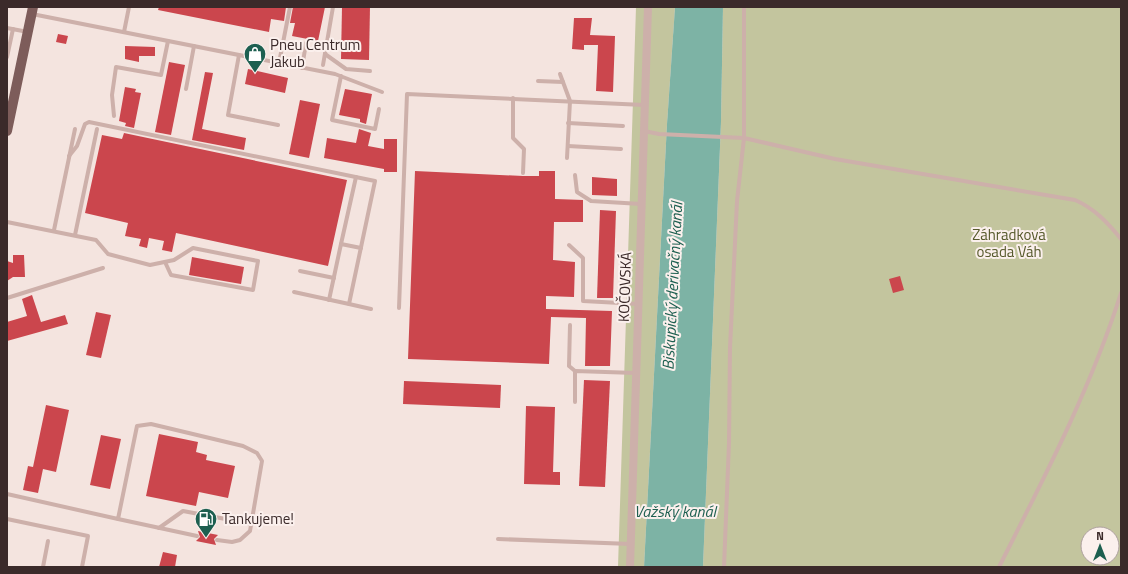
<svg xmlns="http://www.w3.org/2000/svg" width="1128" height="574" viewBox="0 0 1128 574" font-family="'Titillium Web',sans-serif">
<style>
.green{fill:#c3c59e;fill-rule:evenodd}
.water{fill:#7db3a5}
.building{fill:#cb464d}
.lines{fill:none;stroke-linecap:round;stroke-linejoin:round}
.lane{stroke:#cdb0aa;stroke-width:4}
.street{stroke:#cdb0aa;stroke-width:8}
.primary{stroke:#7d5c5a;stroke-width:10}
.labels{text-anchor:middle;stroke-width:4;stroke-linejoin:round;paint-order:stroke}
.poi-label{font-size:15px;fill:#3b2a2a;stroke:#fbf0ed;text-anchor:start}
.park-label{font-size:15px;fill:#575a2c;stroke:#fbf0ed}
.street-label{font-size:15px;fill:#3b2a2a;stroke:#fbf0ed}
.water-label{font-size:16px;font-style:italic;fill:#1d5f50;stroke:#fbf0ed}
</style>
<rect width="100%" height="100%" fill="#f4e4df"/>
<g class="green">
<path d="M636 7H675L667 124 644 567H618Z"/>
<path d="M723 7H1121V567H703L721 122ZM1088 534H1112V558H1088Z"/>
</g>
<path class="water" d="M675 7H723L721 122 703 567H644L667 124Z"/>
<g class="building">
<path d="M159 7H286L284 21 271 19 269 32 158 10Z"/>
<path d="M293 7H325L318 41 292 36 295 23H290Z"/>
<path d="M342 7H370L369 60 341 59Z"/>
<path d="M574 18H592L590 35 615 36 613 92 596 91 598 45H584V50L572 49Z"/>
<path d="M58 34 68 36 66 44 56 42Z"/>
<path d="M125 46 155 47V56H139V62L125 59Z"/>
<path d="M169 62 185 65 171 135 155 132Z"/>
<path d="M248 69 288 78 285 93 245 84Z"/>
<path d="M205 72 213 73 202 129 246 138 244 150 192 140Z"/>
<path d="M125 87 136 89 135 92 141 93 134 128 125 126 126 123 119 121Z"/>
<path d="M345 89 372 94 366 124 360 122V119L339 115Z"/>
<path d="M300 100 320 104 309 158 289 154Z"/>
<path d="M359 129 371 133 368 146 384 149V139H397V172H384V169L324 158 327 138 356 143Z"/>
<path d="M124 133 347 180 328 266 176 233 172 252 162 250 164 241 149 238 147 248 139 246 141 239 125 236 128 223 85 213 102 135 122 139Z"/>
<path d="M415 171 523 176H539V171H555V199L583 200V222H554L553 260 575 262 574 297 546 296V309L612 311 610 366H585L586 318 551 317 549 364 408 359Z"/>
<path d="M592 177 617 179V196L592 195Z"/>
<path d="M600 210 616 211 613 298H597Z"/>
<path d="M13 255H24L25 277H13L7 281V261L13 263Z"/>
<path d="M192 257 244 267 241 284 189 275Z"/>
<path d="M900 276 904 290 893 293 889 279Z"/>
<path d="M32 295 41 322 65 315 68 324 7 341V322L27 316 22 299Z"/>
<path d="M96 312 111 315 101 358 86 355Z"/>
<path d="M584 380 610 381 605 487 579 486Z"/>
<path d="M404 381 501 385 500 408 403 404Z"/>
<path d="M46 405 69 410 56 472 43 469 38 493 23 490 28 466 33 467Z"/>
<path d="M526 406 555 407 553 472H560V485L524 484Z"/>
<path d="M159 434 198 442 196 452 207 455 206 460 235 466 228 498 199 492 196 506 146 496Z"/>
<path d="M101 435 121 439 110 489 90 485Z"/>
<path d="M198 531 218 535 214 539 216 545 196 541 200 537Z"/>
<path d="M163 552 177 555 175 567H159Z"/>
</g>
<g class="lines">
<g class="lane">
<path d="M32 14 335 74 382 92"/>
<path d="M7 28 28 32"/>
<path d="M124 32 129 7"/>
<path d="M325 54 346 69 370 71"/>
<path d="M239 55 228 115 278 125"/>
<path d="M7 57 13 29"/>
<path d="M279 63 290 7"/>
<path d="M323 65 333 7"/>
<path d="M302 68 306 43"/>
<path d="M560 74 570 101 567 158"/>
<path d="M341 76 332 120 375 129 379 109"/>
<path d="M538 81 563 82"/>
<path d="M186 89 194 46"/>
<path d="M513 98V138L524 149 523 173"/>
<path d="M114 116 112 95 116 67 161 75 168 41"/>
<path d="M568 123 623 126"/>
<path d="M644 131 659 134 744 138 835 159 1075 200C1094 208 1108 223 1121 239"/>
<path d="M568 146 621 149"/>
<path d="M69 156 77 146 85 124 89 122 375 181 349 304 371 309"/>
<path d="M575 175 577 192 591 201 641 204"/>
<path d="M7 222 96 240 108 254 150 265 174 260 193 248 258 261 253 290 171 275 165 262"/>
<path d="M54 230 75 129"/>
<path d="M75 235 97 129"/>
<path d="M341 244 356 177"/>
<path d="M569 245 583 258V301L639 304"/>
<path d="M300 271 334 278"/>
<path d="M294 292 349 304"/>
<path d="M7 298 103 268"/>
<path d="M329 300 341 244 361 248"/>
<path d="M399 308 407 94 644 105"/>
<path d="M570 325 569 366 575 371"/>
<path d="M575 402V371L636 373"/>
<path d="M7 494 118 519 137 426 151 424 243 446 257 453 262 461 250 531 240 540 232 542 217 540"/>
<path d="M7 519 88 536 82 567"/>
<path d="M118 519 197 536"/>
<path d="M159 528 183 511 252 524"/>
<path d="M498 539 631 544"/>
<path d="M43 567 48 541"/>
<path d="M724 567 729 443 730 348 737 201 744 138V7"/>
<path d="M999 567C1044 478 1091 388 1121 293"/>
</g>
<path class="street" d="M630 567 648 7"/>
<path class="primary" d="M7 131 33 7"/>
</g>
<defs>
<g id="shop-pin" transform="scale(1.15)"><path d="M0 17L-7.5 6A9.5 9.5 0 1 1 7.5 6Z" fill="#1d5f50" stroke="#fbf0ed"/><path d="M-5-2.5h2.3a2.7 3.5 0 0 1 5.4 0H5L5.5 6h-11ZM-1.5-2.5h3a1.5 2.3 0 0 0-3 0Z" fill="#fff"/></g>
<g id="fuel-pin" transform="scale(1.15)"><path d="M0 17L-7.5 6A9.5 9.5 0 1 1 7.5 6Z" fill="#1d5f50" stroke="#fbf0ed"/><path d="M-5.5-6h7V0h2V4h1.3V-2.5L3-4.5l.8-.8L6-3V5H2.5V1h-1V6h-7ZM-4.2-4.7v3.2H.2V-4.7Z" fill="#fff"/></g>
</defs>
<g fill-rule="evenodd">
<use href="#shop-pin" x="255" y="54"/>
<use href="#fuel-pin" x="206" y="519"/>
</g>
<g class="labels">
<g class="poi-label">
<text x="270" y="50">Pneu Centrum<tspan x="270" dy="17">Jakub</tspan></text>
<text x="222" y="524">Tankujeme!</text>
</g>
<g class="park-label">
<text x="1009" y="240">Záhradková<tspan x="1009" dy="17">osada Váh</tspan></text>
</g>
<g class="street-label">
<text transform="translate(625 287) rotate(-88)" y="5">KOČOVSKÁ</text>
</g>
<g class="water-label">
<text transform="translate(672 286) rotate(-87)" y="6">Biskupický derivačný kanál</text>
<text x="675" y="517">Važský kanál</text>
</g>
</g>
<rect width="1128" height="574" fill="none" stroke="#3b2a2a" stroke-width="16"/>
<g transform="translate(1100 546)"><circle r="19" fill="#fbf0ed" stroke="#aea19f"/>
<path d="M0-3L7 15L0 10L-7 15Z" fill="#1d5f50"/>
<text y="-6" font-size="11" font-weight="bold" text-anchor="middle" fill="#3b2a2a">N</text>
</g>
</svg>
